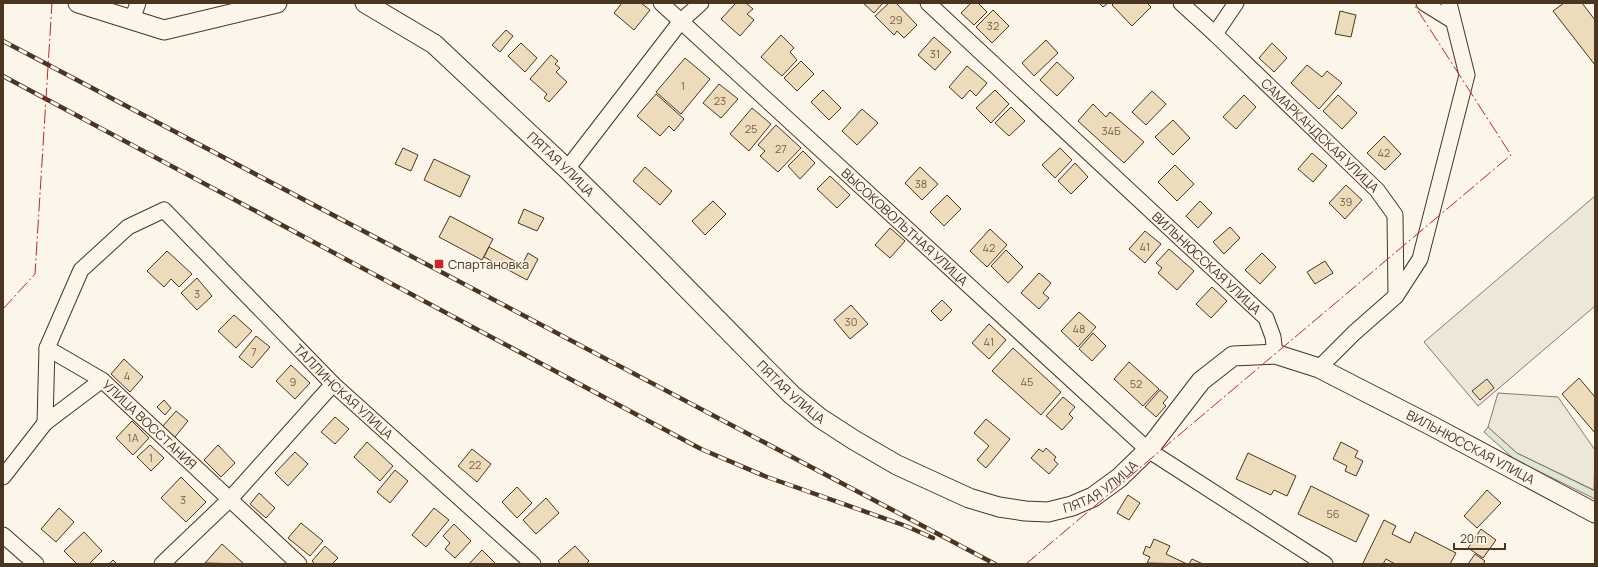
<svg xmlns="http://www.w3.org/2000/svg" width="1598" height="567" viewBox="0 0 1598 567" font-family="Manrope,sans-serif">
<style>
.green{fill:#dce7d0;stroke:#887966}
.parking{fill:#ede7d9;stroke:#887966}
.building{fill:#ecdcbc;stroke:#4a3520}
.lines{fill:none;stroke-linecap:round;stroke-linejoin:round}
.minor-casing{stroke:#4a3520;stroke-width:17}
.tertiary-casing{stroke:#4a3520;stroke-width:21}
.minor{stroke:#fbf6e9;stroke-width:15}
.tertiary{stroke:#fbf6e9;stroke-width:19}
.rail-casing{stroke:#4a3520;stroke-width:4.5}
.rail{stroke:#fbf6e9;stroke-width:3;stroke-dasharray:9;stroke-linecap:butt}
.power{stroke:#c62828;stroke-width:1;stroke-dasharray:14 3 2 3;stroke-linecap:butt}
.poi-dot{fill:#c62828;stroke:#fbf6e9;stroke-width:1.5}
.labels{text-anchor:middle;stroke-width:3;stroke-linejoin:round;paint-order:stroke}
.number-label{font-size:11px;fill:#725f47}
.street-label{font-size:13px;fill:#4a3520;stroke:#fbf6e9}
.poi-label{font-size:13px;fill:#4a3520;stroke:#fbf6e9;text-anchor:start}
</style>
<rect width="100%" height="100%" fill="#fbf6e9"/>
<path class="green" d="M1488 427 1517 453 1595 491V499L1514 459 1484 432Z"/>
<g class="parking">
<path d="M1595 196V306L1478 406 1424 342Z"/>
<path d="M1498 393 1558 397 1595 450 1594 490 1517 453 1488 427Z"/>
</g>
<g class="building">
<path d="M622 3H641L650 10 634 30 614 13Z"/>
<path d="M736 3H746L753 9 747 14 754 20 740 36 721 19Z"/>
<path d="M863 3H883L874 13Z"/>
<path d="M889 3H896L917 25 904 38 897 31 894 35 875 16Z"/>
<path d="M971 3H978L987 12 974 25 961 13Z"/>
<path d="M1099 3H1108L1103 7Z"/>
<path d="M1114 3H1147L1151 7 1132 26 1112 5Z"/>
<path d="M1564 3H1582L1595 20V65L1553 11Z"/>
<path d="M993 10 1009 26 992 43 976 27Z"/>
<path d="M1340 11 1356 15 1351 37 1335 34Z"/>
<path d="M506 30 513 36 500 52 492 45Z"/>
<path d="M781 35 794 48 790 52 797 60 782 76 761 57Z"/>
<path d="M934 37 951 52 935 70 918 55Z"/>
<path d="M1046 40 1058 53 1034 76 1022 63Z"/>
<path d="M521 43 537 58 525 72 508 56Z"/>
<path d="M1272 43 1287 58 1274 72 1259 58Z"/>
<path d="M551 55 558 61 555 64 560 68 556 72 567 82 549 102 544 98 547 94 530 79Z"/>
<path d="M685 58 710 79 681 114 656 92Z"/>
<path d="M801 61 814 74 797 91 784 78Z"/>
<path d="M1057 62 1074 78 1057 96 1040 80Z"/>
<path d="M1307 65 1322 77 1327 71 1342 83 1319 109 1291 83Z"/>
<path d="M967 66 987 83 976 96 970 90 962 99 949 87Z"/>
<path d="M719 84 738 99 721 118 703 103Z"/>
<path d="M823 90 841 108 829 120 811 102Z"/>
<path d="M995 90 1009 104 991 123 976 108Z"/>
<path d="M1152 91 1166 104 1146 125 1132 112Z"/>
<path d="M656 94 684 119 674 131 669 126 660 136 637 116Z"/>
<path d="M1244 95 1256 107 1236 129 1223 117Z"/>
<path d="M1338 95 1357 113 1342 129 1323 111Z"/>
<path d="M1093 104 1106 117 1110 112 1144 142 1124 163 1078 121Z"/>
<path d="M1011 107 1025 121 1009 136 995 123Z"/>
<path d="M752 108 771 124 749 151 730 134Z"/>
<path d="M862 109 878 123 857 145 842 131Z"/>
<path d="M1173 120 1190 138 1173 155 1155 137Z"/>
<path d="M776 125 801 148 778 172 760 156 765 151 758 145Z"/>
<path d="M1384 136 1401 154 1385 170 1367 153Z"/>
<path d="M403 148 418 155 411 171 395 164Z"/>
<path d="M1060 148 1072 160 1055 178 1042 165Z"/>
<path d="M803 151 815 163 800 179 788 166Z"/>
<path d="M1312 153 1327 166 1313 182 1298 169Z"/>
<path d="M434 159 470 176 460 197 424 180Z"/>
<path d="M1075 163 1088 177 1071 194 1058 181Z"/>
<path d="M1175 165 1194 184 1177 201 1158 182Z"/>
<path d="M645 167 672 191 660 205 633 181Z"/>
<path d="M920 167 938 184 922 200 905 183Z"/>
<path d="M830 176 850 195 837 208 817 189Z"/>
<path d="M1346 185 1362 200 1345 219 1329 203Z"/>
<path d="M947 195 961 209 944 226 930 212Z"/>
<path d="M713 201 726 214 705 235 692 221Z"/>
<path d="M1200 201 1212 213 1198 228 1186 216Z"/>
<path d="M524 209 544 218 537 231 518 223Z"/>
<path d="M450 216 493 239 482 260 439 237Z"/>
<path d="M1230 227 1240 238 1224 254 1213 242Z"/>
<path d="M890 228 905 241 890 258 875 245Z"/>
<path d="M990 229 1007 245 987 267 970 251Z"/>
<path d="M1145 231 1161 244 1145 263 1129 249Z"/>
<path d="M489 247 522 265 528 253 538 259 527 280 484 257Z"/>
<path d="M1169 249 1194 271 1177 290 1158 273 1162 268 1156 263Z"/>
<path d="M1006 250 1023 267 1008 283 991 266Z"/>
<path d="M167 251 192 274 179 287 171 279 164 287 147 271Z"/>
<path d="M1262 253 1276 267 1260 284 1245 270Z"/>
<path d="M1325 261 1333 273 1315 284 1307 272Z"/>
<path d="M1039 273 1051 283 1043 293 1049 298 1039 309 1021 293Z"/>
<path d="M197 278 212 296 197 310 181 293Z"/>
<path d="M1212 287 1227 301 1211 318 1196 304Z"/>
<path d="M942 300 952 310 941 321 931 311Z"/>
<path d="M851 305 868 324 850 339 834 320Z"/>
<path d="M1079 312 1096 327 1078 347 1061 331Z"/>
<path d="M234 315 252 331 236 348 218 331Z"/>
<path d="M989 324 1006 340 989 359 972 343Z"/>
<path d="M1093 333 1106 346 1092 361 1079 349Z"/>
<path d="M256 336 270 347 252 368 239 357Z"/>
<path d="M1013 348 1061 392 1041 415 992 371Z"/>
<path d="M124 359 143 377 130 392 111 374Z"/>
<path d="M1129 362 1159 389 1143 406 1114 379Z"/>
<path d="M291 365 310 383 295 399 276 381Z"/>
<path d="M1579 378 1595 397V433L1562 394Z"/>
<path d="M1487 379 1494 388 1480 400 1472 391Z"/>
<path d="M1160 390 1168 397 1163 403 1166 406 1156 417 1145 407Z"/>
<path d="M1063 397 1075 407 1069 414 1073 418 1062 430 1046 416Z"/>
<path d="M164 400 171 408 165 415 157 407Z"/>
<path d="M176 411 188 421 175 437 162 427Z"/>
<path d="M335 417 349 429 335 444 321 432Z"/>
<path d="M986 419 1010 439 986 468 977 460 989 446 974 433Z"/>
<path d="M132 421 149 438 133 455 116 438Z"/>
<path d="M367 442 393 466 380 481 354 457Z"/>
<path d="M1341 442 1358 451 1355 457 1363 461 1356 476 1345 471 1347 466 1333 459Z"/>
<path d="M150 445 164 458 151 471 137 457Z"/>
<path d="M218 445 235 463 221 477 204 460Z"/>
<path d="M1046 448 1056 457 1054 460 1058 464 1049 474 1031 458 1039 449 1043 452Z"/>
<path d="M472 449 491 464 477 482 458 466Z"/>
<path d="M295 452 308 464 288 486 275 473Z"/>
<path d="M1248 453 1296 476 1287 496 1274 490 1271 495 1236 479Z"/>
<path d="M395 470 408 481 390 503 377 492Z"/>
<path d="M181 477 206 502 186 522 161 498Z"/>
<path d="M1311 486 1369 515 1356 542 1298 514Z"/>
<path d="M517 487 532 503 517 518 502 502Z"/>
<path d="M1487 490 1501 503 1477 528 1464 516Z"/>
<path d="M259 493 275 508 266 518 250 504Z"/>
<path d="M1128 495 1140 503 1129 520 1117 513Z"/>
<path d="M546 498 559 513 536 534 523 520Z"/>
<path d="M59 508 74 522 56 542 41 529Z"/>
<path d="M434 508 449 520 426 547 412 535Z"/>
<path d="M1384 520 1396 526 1392 534 1410 543 1415 532 1456 553 1450 564H1395L1386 559 1383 564H1365L1363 563Z"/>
<path d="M301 523 323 541 310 556 288 538Z"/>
<path d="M454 524 471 541 455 558 445 549 450 543 443 536Z"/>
<path d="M1481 529 1496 540 1483 558 1468 548Z"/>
<path d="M84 532 102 551 89 564H77L64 551Z"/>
<path d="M1154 539 1170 546 1166 554 1187 564 1147 563 1150 557 1143 554 1146 546 1150 548Z"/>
<path d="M222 544 244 564 205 563Z"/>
<path d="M325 546 338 558 332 564H315L312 561Z"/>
<path d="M575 546 589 561 586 564H561L558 561Z"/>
<path d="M482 550 496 564H469Z"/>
<path d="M1475 554 1485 561 1483 564H1468Z"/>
<path d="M1192 559 1203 564H1189Z"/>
<path d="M113 560 117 564H109Z"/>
</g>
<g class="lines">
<g class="minor-casing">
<g id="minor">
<path id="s1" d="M661 3 1148 450 1325 564"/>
<path id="s2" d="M928 3 1266 318 1273 337 1275 354"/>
<path id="s3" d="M1181 3 1215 34 1377 190 1395 215 1396 296"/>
<path d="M1424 3 1453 21"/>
<path d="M132 20 138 3"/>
<path d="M1215 34 1236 3"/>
<path d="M567 169 681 21 701 3"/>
<path d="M47 348 102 380"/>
<path d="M1319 368 1354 333 1396 296 1420 259 1467 75 1449 3"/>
<path id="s4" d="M45 423 47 348 81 270 128 227 164 210 333 384 533 564"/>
<path id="s5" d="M3 477 45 423 102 380 299 564"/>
<path d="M3 535 36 564"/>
<path d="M162 564 230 499 333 384"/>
</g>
</g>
<g class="tertiary-casing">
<g id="tertiary">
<path d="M78 3 164 30 277 3"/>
<path id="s6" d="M365 3 434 44 567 169 648 249 766 369 792 395 820 418 854 440 897 465 969 498 999 507 1025 511 1048 512 1072 506 1093 497 1119 478 1148 450 1201 381 1233 356 1275 354 1319 368 1432 426 1595 513"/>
</g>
</g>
<use href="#minor" class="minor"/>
<use href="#tertiary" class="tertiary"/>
<g class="rail-casing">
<g id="rail">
<path d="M3 41 995 564"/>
<path d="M3 76 701 449 767 477 906 526 933 538"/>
</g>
</g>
<use href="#rail" class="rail"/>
<g class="power">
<path d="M3 309 35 274 52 3"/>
<path d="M1026 564 1511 155 1413 3"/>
</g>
</g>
<rect class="poi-dot" x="434" y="259" width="10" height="10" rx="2"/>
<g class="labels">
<g class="number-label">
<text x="896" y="24">29</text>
<text x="993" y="30">32</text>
<text x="935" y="58">31</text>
<text x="683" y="90">1</text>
<text x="720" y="105">23</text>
<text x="751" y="133">25</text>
<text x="1111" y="135">34Б</text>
<text x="781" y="153">27</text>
<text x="1384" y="157">42</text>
<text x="921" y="188">38</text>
<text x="1346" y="206">39</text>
<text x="1145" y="251">41</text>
<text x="989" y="252">42</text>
<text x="197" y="298">3</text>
<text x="851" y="326">30</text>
<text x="1079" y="333">48</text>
<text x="989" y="346">41</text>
<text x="254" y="356">7</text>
<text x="127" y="380">4</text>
<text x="293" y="386">9</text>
<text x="1027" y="386">45</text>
<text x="1136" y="388">52</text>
<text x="133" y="442">1А</text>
<text x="151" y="462">1</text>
<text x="475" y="469">22</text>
<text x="183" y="504">3</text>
<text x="1333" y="518">56</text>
</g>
<g class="street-label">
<text dy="5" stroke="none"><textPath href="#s3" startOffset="192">САМАРКАНДСКАЯ УЛИЦА</textPath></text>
<text dy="5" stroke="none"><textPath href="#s6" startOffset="255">ПЯТАЯ УЛИЦА</textPath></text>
<text dy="5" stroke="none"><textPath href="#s1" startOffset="331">ВЫСОКОВОЛЬТНАЯ УЛИЦА</textPath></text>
<text dy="5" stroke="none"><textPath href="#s2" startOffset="381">ВИЛЬНЮССКАЯ УЛИЦА</textPath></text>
<text dy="5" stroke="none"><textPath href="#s4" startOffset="519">ТАЛЛИНСКАЯ УЛИЦА</textPath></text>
<text dy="5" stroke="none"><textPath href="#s6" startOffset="579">ПЯТАЯ УЛИЦА</textPath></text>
<text dy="5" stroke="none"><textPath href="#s5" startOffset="205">УЛИЦА ВОССТАНИЯ</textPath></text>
<text dy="5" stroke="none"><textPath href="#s6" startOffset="1375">ВИЛЬНЮССКАЯ УЛИЦА</textPath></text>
<text dy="5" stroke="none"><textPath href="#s6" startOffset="927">ПЯТАЯ УЛИЦА</textPath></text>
</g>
<g class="poi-label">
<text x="448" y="269">Спартановка</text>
</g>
</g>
<rect width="1598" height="567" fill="none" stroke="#4a3520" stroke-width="8"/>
<path d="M1454 543v6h51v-6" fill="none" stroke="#4a3520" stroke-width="2"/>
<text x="1460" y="543" font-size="12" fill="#4a3520" stroke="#fbf6e9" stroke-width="3" paint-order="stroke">20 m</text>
</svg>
